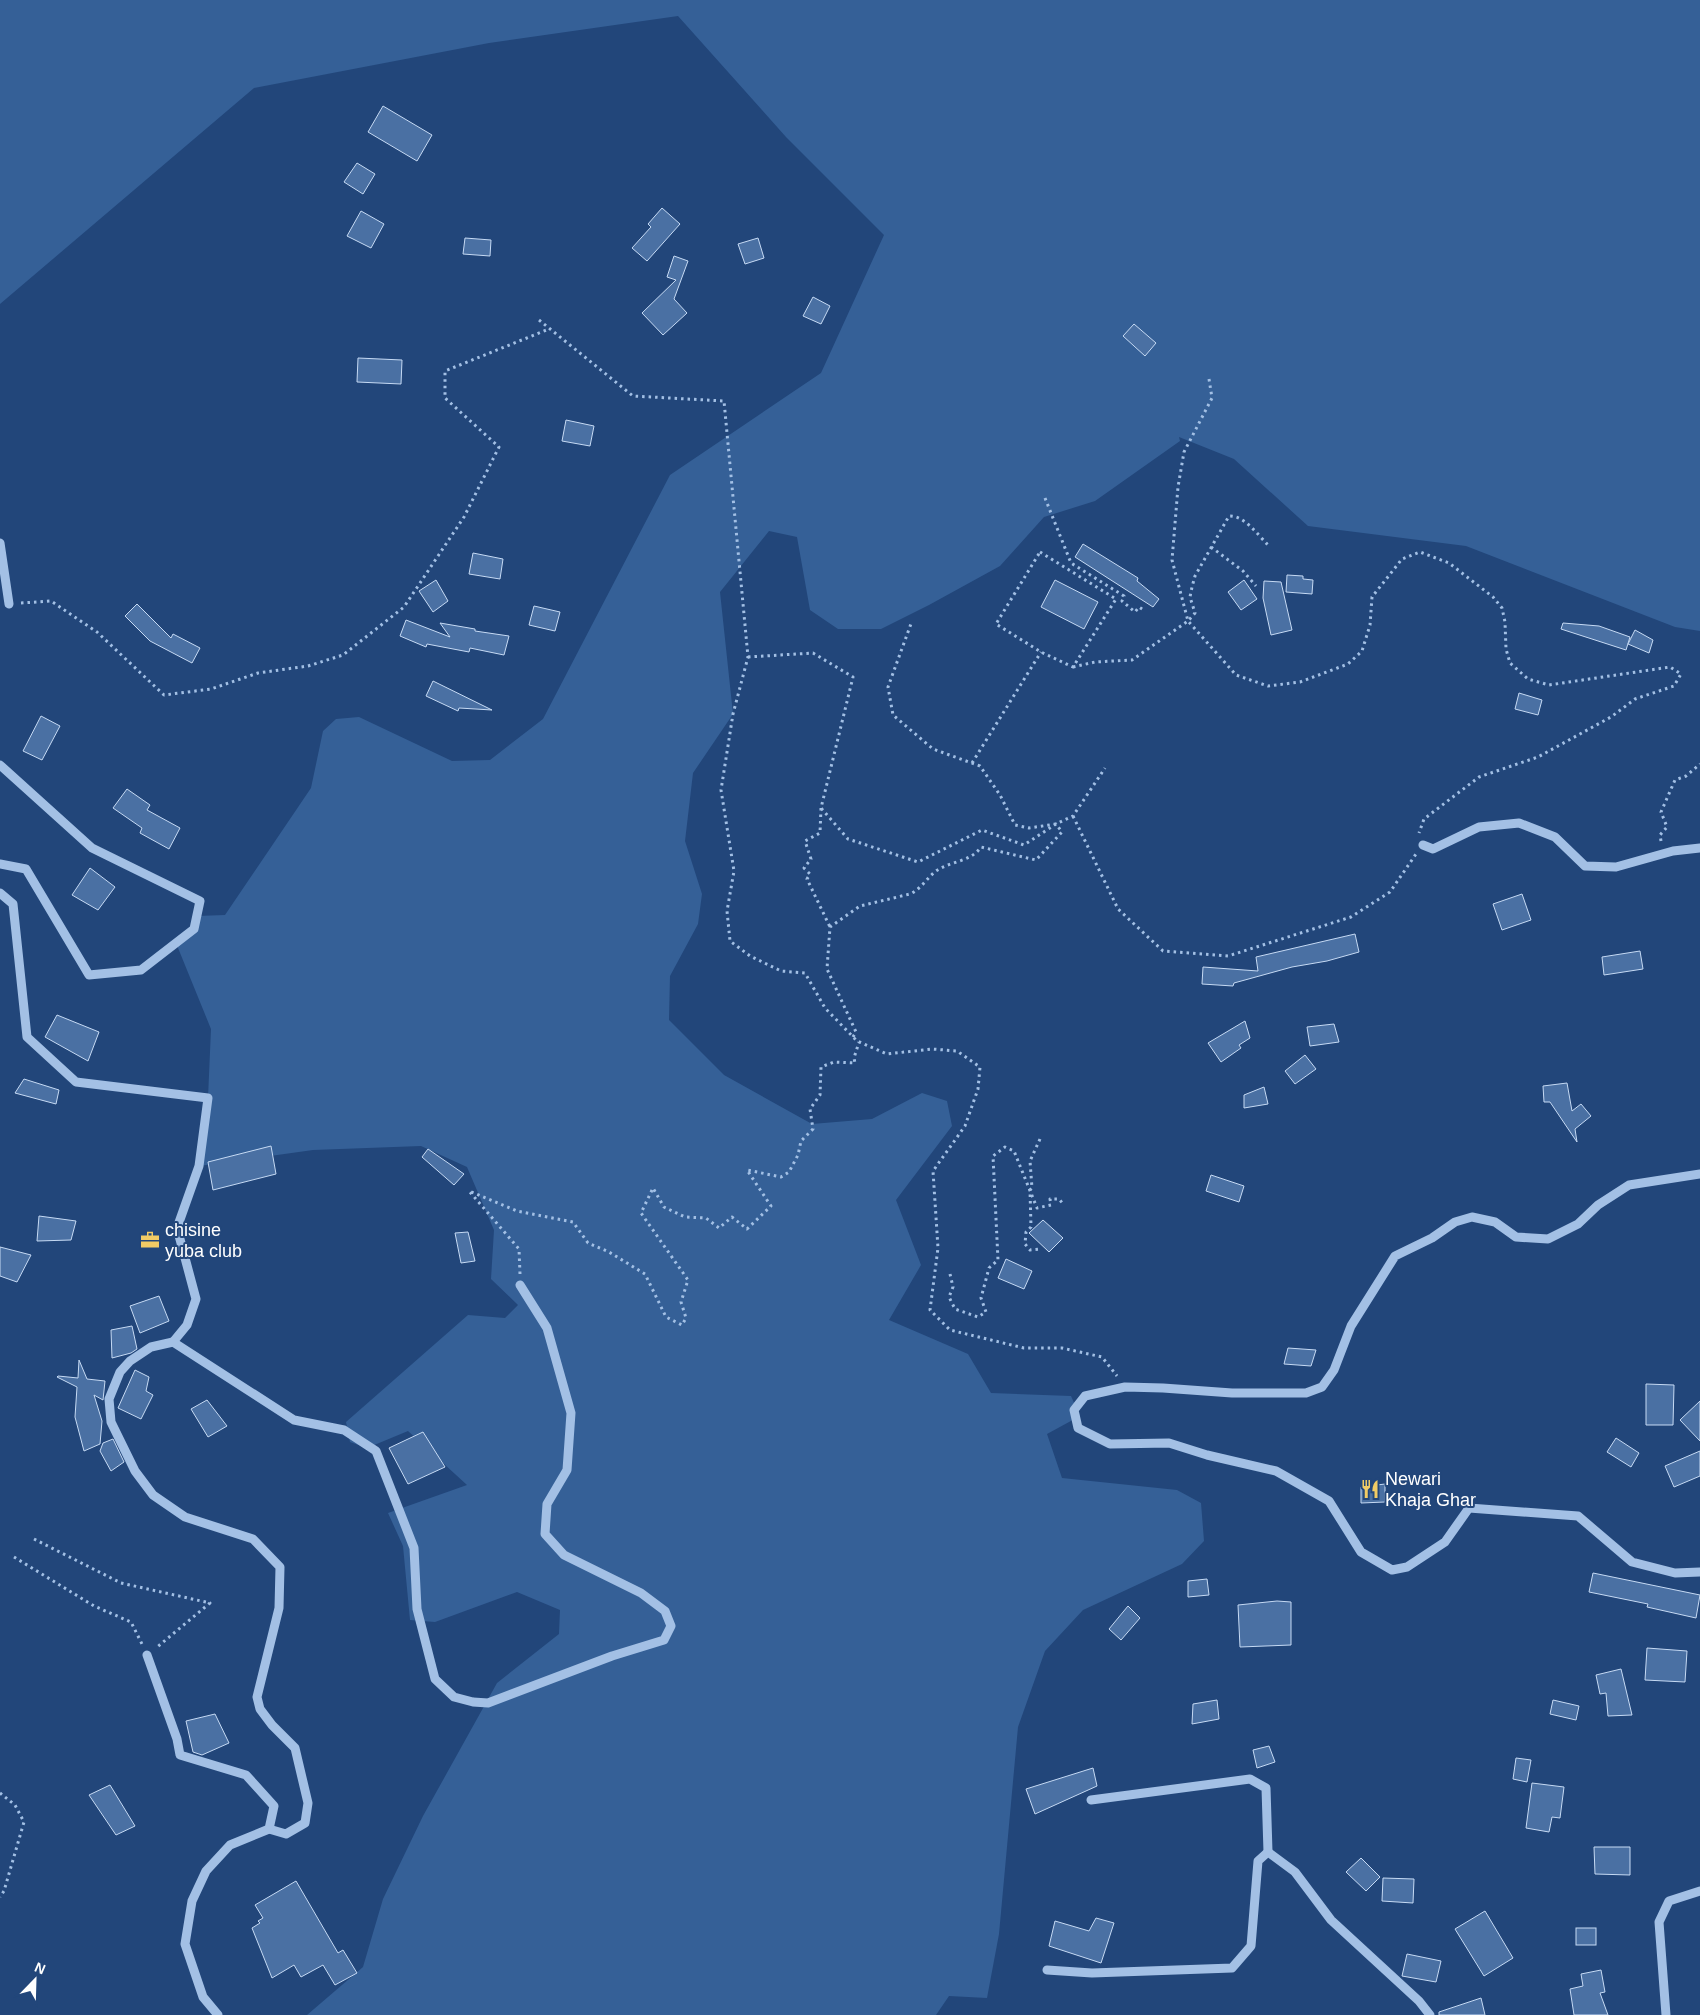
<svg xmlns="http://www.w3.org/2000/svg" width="1700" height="2015" viewBox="0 0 1700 2015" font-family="Arial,sans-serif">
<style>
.green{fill:#356097}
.building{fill:#4a70a3;stroke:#c6daf4}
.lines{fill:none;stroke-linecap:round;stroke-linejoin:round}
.path{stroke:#a3c0e5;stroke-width:3;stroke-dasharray:2.5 4;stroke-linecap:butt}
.minor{stroke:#a3c0e5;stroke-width:9}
.labels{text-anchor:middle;stroke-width:4;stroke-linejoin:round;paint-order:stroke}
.poi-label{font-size:18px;fill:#fff;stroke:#22467a;text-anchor:start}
</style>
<rect width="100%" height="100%" fill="#22467a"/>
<path class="green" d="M0 0H1700V631L1675 627 1466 546 1308 526 1234 459 1179 437 1180 441 1095 501 1044 517 1000 566 929 605 881 629H838L810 610 797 537 769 531 720 592 733 714 693 773 685 841 702 894 698 924 670 976 669 1020 724 1075 812 1124 872 1119 922 1093 947 1101 952 1126 896 1200 921 1265 889 1320 968 1354 991 1393 1071 1396 1080 1416 1047 1434 1062 1478 1177 1490 1201 1503 1204 1541 1182 1564 1083 1610 1045 1651 1018 1727 999 1934 987 1998 949 1996 936 2015H307L363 1967 383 1899 423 1816 497 1683 559 1634 560 1610 517 1592 435 1622 410 1620 403 1546 388 1513 467 1485 408 1431 367 1448 350 1442 346 1422 468 1315 505 1318 518 1305 491 1279 494 1230 467 1167 421 1146 313 1150 199 1166 208 1098 211 1029 176 943 194 929 197 916 225 915 311 788 323 731 336 719 359 717 452 761 490 760 543 719 670 475 821 373 884 235 786 137 678 16 489 43 254 88 0 304Z"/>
<g class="building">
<path d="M383 106 432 135 417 161 368 132Z"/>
<path d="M357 163 375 174 363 194 344 182Z"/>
<path d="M662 208 680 224 647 261 632 248 651 227 648 224Z"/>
<path d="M361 211 384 224 371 248 347 236Z"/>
<path d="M465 238 491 240 490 256 463 254Z"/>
<path d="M758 238 764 258 745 264 738 244Z"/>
<path d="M674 256 688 261 674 299 687 313 663 335 642 313 676 280 667 277Z"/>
<path d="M813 297 830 306 821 324 803 316Z"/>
<path d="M1134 324 1156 343 1145 356 1123 336Z"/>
<path d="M358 358 402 360 401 384 357 382Z"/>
<path d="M566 420 594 426 590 446 562 441Z"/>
<path d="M1083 544 1138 578 1137 581 1159 599 1153 607 1075 557Z"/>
<path d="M473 553 503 559 500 579 469 574Z"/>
<path d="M1287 575 1303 576V579L1313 580 1312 594 1286 592Z"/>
<path d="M436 580 448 601 433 612 419 591Z"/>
<path d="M1055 580 1098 602 1084 629 1041 607Z"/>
<path d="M1244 580 1257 599 1241 610 1228 592Z"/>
<path d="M1264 581 1281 582 1292 630 1271 635 1263 598Z"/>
<path d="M137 604 171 638 173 634 200 648 192 663 150 641 125 616Z"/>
<path d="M534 606 560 612 555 631 529 625Z"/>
<path d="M406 620 450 637 440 623 475 629V631L509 636 504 655 470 648 469 652 427 644 426 647 400 636Z"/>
<path d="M1563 623 1599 626 1630 637 1626 650 1561 629Z"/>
<path d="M1635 630 1653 640 1649 653 1628 644Z"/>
<path d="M433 681 492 710 459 708 458 711 426 696Z"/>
<path d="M1519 693 1542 700 1538 715 1515 709Z"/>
<path d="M41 716 60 726 42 760 23 751Z"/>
<path d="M127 789 150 805 147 810 180 828 169 849 140 833 142 828 113 808Z"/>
<path d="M90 868 115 887 98 910 72 895Z"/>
<path d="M1522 894 1531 920 1502 930 1493 904Z"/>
<path d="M1355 934 1359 952 1327 961 1292 967 1234 983 1233 986 1202 984 1203 967 1258 971 1256 957Z"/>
<path d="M1640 951 1643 969 1604 975 1602 957Z"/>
<path d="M57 1015 99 1032 88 1061 45 1037Z"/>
<path d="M1245 1021 1250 1038 1239 1045 1241 1048 1221 1062 1208 1043Z"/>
<path d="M1334 1024 1339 1042 1310 1046 1307 1027Z"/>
<path d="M1305 1055 1316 1069 1295 1084 1285 1071Z"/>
<path d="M24 1079 59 1090 56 1104 15 1093Z"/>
<path d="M1567 1083 1572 1111 1581 1104 1591 1116 1575 1129 1577 1142 1550 1102H1544L1543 1086Z"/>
<path d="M1264 1087 1268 1104 1244 1108V1095Z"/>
<path d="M271 1146 276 1174 213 1190 208 1162Z"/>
<path d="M428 1149 464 1174 454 1185 422 1157Z"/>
<path d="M1211 1175 1244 1186 1239 1202 1206 1191Z"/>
<path d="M39 1216 76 1221 71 1240 37 1241Z"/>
<path d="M1043 1220 1063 1238 1049 1252 1029 1233Z"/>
<path d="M468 1232 475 1261 461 1263 455 1233Z"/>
<path d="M0 1247 31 1255 17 1282 0 1276Z"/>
<path d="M1006 1259 1032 1271 1024 1289 998 1278Z"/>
<path d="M159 1296 169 1321 140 1333 130 1306Z"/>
<path d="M132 1326 137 1349 131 1353 112 1358 111 1330Z"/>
<path d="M1288 1348 1316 1350 1311 1366 1284 1364Z"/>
<path d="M79 1360 87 1379 105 1381 103 1400 94 1395 102 1421 100 1444 84 1451 75 1417 77 1387 57 1377 58 1376 78 1378Z"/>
<path d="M135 1370 149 1377 146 1391 153 1395 141 1419 118 1408Z"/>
<path d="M1646 1384 1674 1385 1673 1425H1646Z"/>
<path d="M207 1400 227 1426 208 1437 191 1409Z"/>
<path d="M1700 1401V1441L1680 1420Z"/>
<path d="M423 1432 445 1467 408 1484 389 1448Z"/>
<path d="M1616 1438 1639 1453 1631 1467 1607 1452Z"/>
<path d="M113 1439 124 1462 111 1471 100 1451 103 1443Z"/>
<path d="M1700 1451V1476L1674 1487 1665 1466Z"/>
<path d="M1385 1484V1502L1361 1503V1487Z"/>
<path d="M1593 1573 1700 1595 1696 1618 1647 1607 1648 1604 1589 1592Z"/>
<path d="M1207 1579 1209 1595 1188 1597V1581Z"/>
<path d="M1277 1601 1291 1602V1645L1240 1647 1238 1605Z"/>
<path d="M1128 1606 1140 1618 1121 1640 1109 1629Z"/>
<path d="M1647 1648 1687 1651 1685 1682 1645 1680Z"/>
<path d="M1621 1669 1632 1715 1608 1716 1606 1693 1600 1694 1596 1675Z"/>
<path d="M1217 1700 1219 1719 1192 1724 1193 1704Z"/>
<path d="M1553 1700 1579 1706 1576 1720 1550 1714Z"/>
<path d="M215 1714 229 1743 202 1755 193 1752 186 1721Z"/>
<path d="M1269 1746 1275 1762 1257 1768 1253 1750Z"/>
<path d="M1516 1758 1531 1760 1527 1782 1513 1779Z"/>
<path d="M1093 1768 1097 1786 1035 1814 1026 1789Z"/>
<path d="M1532 1783 1564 1787 1560 1818 1552 1817 1549 1832 1526 1828Z"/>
<path d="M110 1785 135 1826 116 1835 89 1795Z"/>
<path d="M1594 1847H1630V1875L1595 1874Z"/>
<path d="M1361 1858 1380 1877 1366 1891 1346 1872Z"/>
<path d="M1383 1878 1414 1879 1413 1903 1382 1901Z"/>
<path d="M296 1881 338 1953 343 1950 357 1973 335 1985 323 1965 301 1977 294 1965 272 1978 252 1928 260 1923 258 1921 263 1918 255 1905Z"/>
<path d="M1485 1911 1513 1958 1484 1976 1455 1929Z"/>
<path d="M1096 1918 1114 1923 1101 1963 1049 1946 1055 1921 1089 1931Z"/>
<rect x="1576" y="1928" width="20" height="17"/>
<path d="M1407 1954 1441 1961 1436 1982 1402 1976Z"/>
<path d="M1601 1970 1605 1992 1600 1993 1608 2015H1574L1570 1989 1583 1986 1581 1974Z"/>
<path d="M1481 1998 1485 2015H1439V2012Z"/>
</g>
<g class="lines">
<g class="path">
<path d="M539 320 633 396 724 401 748 657 733 714 721 790 734 871 727 911 730 941 750 956 781 971 805 973 825 1008 857 1041 887 1054 932 1049 957 1051 980 1067 978 1089 965 1126 933 1171 938 1248 930 1310 950 1330 1024 1348H1062L1102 1357 1117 1376"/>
<path d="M1209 379 1212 398 1184 452 1178 487 1172 560 1188 621 1236 675 1268 686 1300 682 1348 664 1362 651 1370 625 1372 597 1402 559 1420 552 1449 563 1493 597 1502 608 1505 622 1506 649 1510 663 1528 679 1549 685 1670 667 1681 674 1674 686 1635 699 1611 717 1538 757 1479 777 1424 819 1419 833"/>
<path d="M1045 498 1071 563 1124 596 1122 601 1135 612 1139 607 1145 611"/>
<path d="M1211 547 1243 571 1256 586"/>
<path d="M1040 552 1116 599 1073 667 1041 652 996 624Z"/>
<path d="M21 603 51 601 97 632 164 695 211 689 258 673 308 666 343 655 404 607 464 517 499 447 445 398V371L549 329"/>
<path d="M748 657 813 653 853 677 821 808 848 839 918 862 982 830 1024 845 1056 824 1073 816 1105 768"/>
<path d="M1073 667 1095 662 1132 660 1188 621 1195 613 1190 597 1192 587 1195 576 1229 516C1244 515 1258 535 1268 545"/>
<path d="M972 763 1041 652"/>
<path d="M821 808 820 833 805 841 811 859 804 868 810 874 807 879 830 927"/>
<path d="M1073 816 1118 909 1163 951 1228 956 1351 917 1390 892 1416 854"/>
<path d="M1661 841 1660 835 1667 827 1661 812 1675 780 1686 776 1700 764"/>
<path d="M853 1037 856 1032 827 969 830 927 860 906 910 894C921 889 927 878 936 871 950 861 971 862 981 847L1036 860 1062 832 1056 824 1029 828 1015 825 1000 795 980 766 933 749 893 715 888 687 912 621"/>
<path d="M1040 1139 1030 1161 1032 1188 1030 1190 1031 1227 1026 1232 1025 1244 1030 1250 1041 1249"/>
<path d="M520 1274 519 1249 469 1191 517 1211 573 1222 588 1243 609 1252 645 1274 666 1317 682 1325 686 1318 681 1302 688 1280 641 1213 653 1188 664 1207 685 1217 706 1218 719 1228 732 1217 747 1229 771 1206 747 1170 781 1177 789 1172 798 1155 801 1141 813 1129 810 1109 820 1095 821 1067 834 1062 855 1063 854 1058 859 1042"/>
<path d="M950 1274 953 1287 949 1297 955 1309 978 1317 986 1312 981 1298 989 1268 998 1260 993 1156 1005 1147 1014 1151 1037 1208 1051 1205 1050 1199H1059L1064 1205"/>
<path d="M34 1539 121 1583 210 1603 156 1648"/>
<path d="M14 1557 94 1606 131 1622 142 1644"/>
<path d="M0 1793 15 1805 24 1822 4 1891 0 1897"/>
</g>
<g class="minor">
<path d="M0 543 9 604"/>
<path d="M0 765 92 848 200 901 194 929 141 970 89 975 26 869 0 864"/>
<path d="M1423 845 1433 849 1479 827 1519 823 1555 837 1585 866 1616 867 1673 851 1700 848"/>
<path d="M0 893 13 904 27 1037 76 1082 208 1098 199 1166 177 1228 196 1299 187 1325 173 1342 294 1420 344 1430 376 1451 414 1548 417 1609 435 1679 454 1697 473 1702 488 1703 612 1656 664 1640 671 1626 665 1611 641 1593 564 1555 545 1534 547 1504 567 1470 571 1413 547 1328 520 1285"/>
<path d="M1700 1174 1629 1185 1598 1205 1578 1224 1548 1239 1516 1237 1495 1222 1472 1217 1455 1222 1432 1238 1395 1256 1351 1326 1334 1370 1322 1387 1306 1393H1232L1163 1388 1125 1387 1085 1396 1074 1410 1078 1428 1110 1444 1169 1443 1207 1455 1276 1471 1329 1501 1361 1552 1392 1570 1407 1567 1445 1542 1469 1508 1578 1516 1632 1562 1675 1573 1700 1572"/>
<path d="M173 1342 151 1347 130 1361 120 1372 109 1399 111 1422 135 1471 153 1495 185 1517 253 1539 280 1567 279 1608 257 1697 260 1709 272 1725 295 1748 308 1803 305 1823 286 1834 269 1829"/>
<path d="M147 1655 177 1739 180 1755 246 1775 274 1806 269 1829 230 1845 206 1871 192 1901 185 1944 203 1997 218 2015"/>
<path d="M1091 1800 1250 1779 1266 1788 1268 1852"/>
<path d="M1047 1970 1092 1973 1232 1968 1251 1946 1258 1861 1268 1852 1295 1872 1331 1920 1419 2001 1430 2015"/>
<path d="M1666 2015 1659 1922 1669 1901 1700 1891"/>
</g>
</g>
<defs>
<g id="office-bare" transform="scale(1.5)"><path d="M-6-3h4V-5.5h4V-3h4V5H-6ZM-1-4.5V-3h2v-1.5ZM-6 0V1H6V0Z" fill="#f1cb65" stroke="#22467a" stroke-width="2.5" paint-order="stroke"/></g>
<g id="restaurant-bare" transform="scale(1.5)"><path d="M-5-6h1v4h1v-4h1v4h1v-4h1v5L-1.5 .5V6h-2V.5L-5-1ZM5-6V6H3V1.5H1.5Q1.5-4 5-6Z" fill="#f1cb65" stroke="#22467a" stroke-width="2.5" paint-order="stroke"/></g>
</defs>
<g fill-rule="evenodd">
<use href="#office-bare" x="150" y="1240"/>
<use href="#restaurant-bare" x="1370" y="1489"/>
</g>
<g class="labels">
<g class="poi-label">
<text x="165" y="1236">chisine<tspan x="165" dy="21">yuba club</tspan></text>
<text x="1385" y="1485">Newari<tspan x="1385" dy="21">Khaja Ghar</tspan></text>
</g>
</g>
<g transform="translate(35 1980) rotate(23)" stroke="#22467a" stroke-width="4" paint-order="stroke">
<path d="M0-4L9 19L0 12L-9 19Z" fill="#ffffff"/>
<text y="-8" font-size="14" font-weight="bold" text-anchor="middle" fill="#ffffff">N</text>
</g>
</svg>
